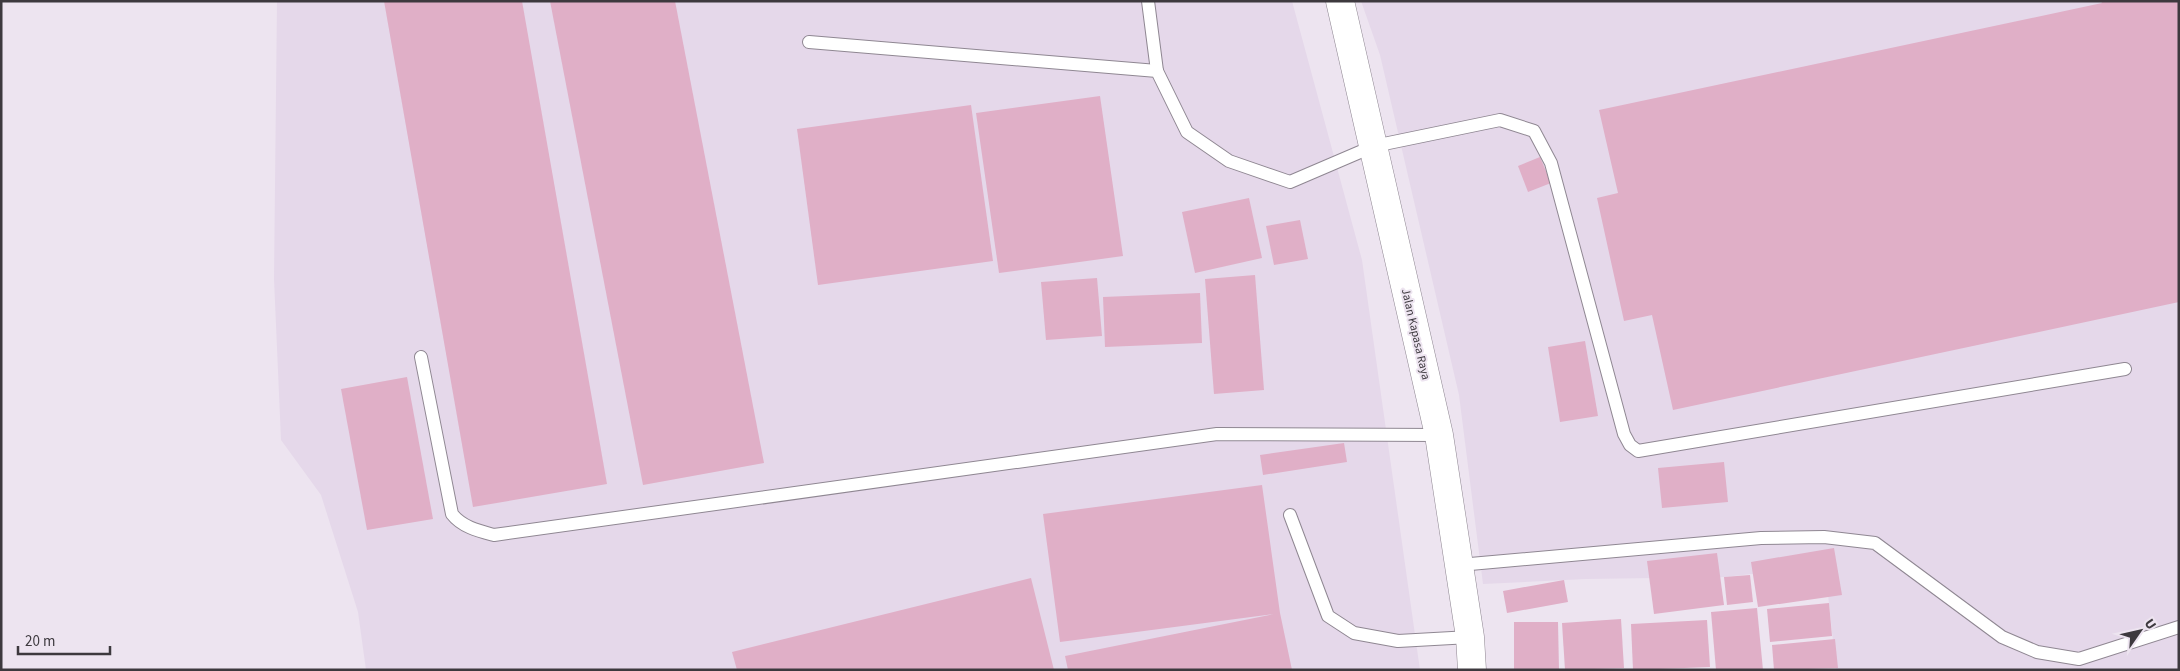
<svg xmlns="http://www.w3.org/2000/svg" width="2180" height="671" viewBox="0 0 2180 671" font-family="'Source Sans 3',sans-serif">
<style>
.built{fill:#e5d8ea}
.building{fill:#e0afc7}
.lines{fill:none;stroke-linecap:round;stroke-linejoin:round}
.lane-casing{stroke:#8f8792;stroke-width:14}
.secondary-casing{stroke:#8f8792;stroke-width:29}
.lane{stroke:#fff;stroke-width:12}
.secondary{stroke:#fff;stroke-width:28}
.labels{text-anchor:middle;stroke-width:4;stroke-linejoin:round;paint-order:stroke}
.street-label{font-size:12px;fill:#3d393e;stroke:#ede4f0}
</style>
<rect width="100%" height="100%" fill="#ede4f0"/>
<g class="built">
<path d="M277 1H1292L1362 260 1420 670H366L358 612 321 495 281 440 274 279Z"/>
<path d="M1361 1H2179V670H1836L1825 566 1724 577 1586 579 1483 584 1459 395 1380 55Z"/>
</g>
<g class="building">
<path d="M384 1H522L607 484 473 507Z"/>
<path d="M550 1H675L764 463 643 485Z"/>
<path d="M2101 1H2179V302L1673 410 1652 315 1624 321 1597 198 1618 193 1599 110 2102 3Z"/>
<path d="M1100 96 1123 256 999 273 976 113Z"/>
<path d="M971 105 993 261 818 285 797 129Z"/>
<path d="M1540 157 1551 183 1528 192 1518 166Z"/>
<path d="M1249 198 1262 258 1195 273 1182 212Z"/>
<path d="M1300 220 1308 259 1274 265 1266 226Z"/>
<path d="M1255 275 1264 390 1214 394 1205 279Z"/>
<path d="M1097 278 1102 336 1046 340 1041 282Z"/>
<path d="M1200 293 1202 343 1105 347 1103 297Z"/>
<path d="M1585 341 1598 416 1560 422 1548 347Z"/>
<path d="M407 377 433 519 367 530 341 389Z"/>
<path d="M1344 443 1347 462 1263 475 1260 455Z"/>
<path d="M1724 462 1728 502 1662 508 1658 468Z"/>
<path d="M1262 485 1280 613 1292 670H1068L1065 656 1274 614 1060 642 1043 514Z"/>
<path d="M1834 548 1842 595 1758 607 1751 562Z"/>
<path d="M1717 553 1724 605 1654 614 1647 561Z"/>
<path d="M1750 575 1753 602 1727 605 1724 577Z"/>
<path d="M1031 578 1054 670H737L732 652Z"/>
<path d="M1564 580 1568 602 1507 613 1503 591Z"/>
<path d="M1829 603 1832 636 1770 642 1767 609Z"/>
<path d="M1757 608 1763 670H1716L1711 612Z"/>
<path d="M1621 619 1624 668 1565 670 1562 623Z"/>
<path d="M1707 620 1710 667 1633 670 1631 624Z"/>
<path d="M1514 622H1558L1559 670H1514Z"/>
<path d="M1835 639 1838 668 1774 670 1772 645Z"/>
</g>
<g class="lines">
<g class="lane-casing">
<g id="lane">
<path d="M1148 1 1157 71"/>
<path d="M809 42 1157 71 1187 132 1229 161 1290 182 1374 146 1500 120 1534 131 1551 163 1624 434 1630 445 1638 451 2125 369"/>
<path d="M421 357 452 514C462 527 479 531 494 535L1217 434 1439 435"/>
<path d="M1290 515 1328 616 1354 633 1398 641 1470 637"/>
<path d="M1459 565 1761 538 1824 537 1875 543 2002 637 2037 652 2079 659 2179 627"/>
</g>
</g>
<g class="secondary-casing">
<path id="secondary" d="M1340 1 1439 435 1470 637 1472 670"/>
</g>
<use href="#lane" class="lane"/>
<use href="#secondary" class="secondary"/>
</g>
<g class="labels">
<g class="street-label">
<text transform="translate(1416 334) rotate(77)" y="4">Jalan Kapasa Raya</text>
</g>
</g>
<rect width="2180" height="671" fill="none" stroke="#3d393e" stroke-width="5"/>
<g transform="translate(2140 631) rotate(56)" stroke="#ede4f0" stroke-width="4" paint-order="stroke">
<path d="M0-4L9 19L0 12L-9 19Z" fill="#3d393e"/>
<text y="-8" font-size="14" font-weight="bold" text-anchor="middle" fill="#3d393e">U</text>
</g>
<path d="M18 646v8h92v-8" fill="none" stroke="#3d393e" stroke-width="2.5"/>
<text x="25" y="646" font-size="15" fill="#3d393e" stroke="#ede4f0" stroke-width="4" paint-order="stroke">20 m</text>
</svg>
